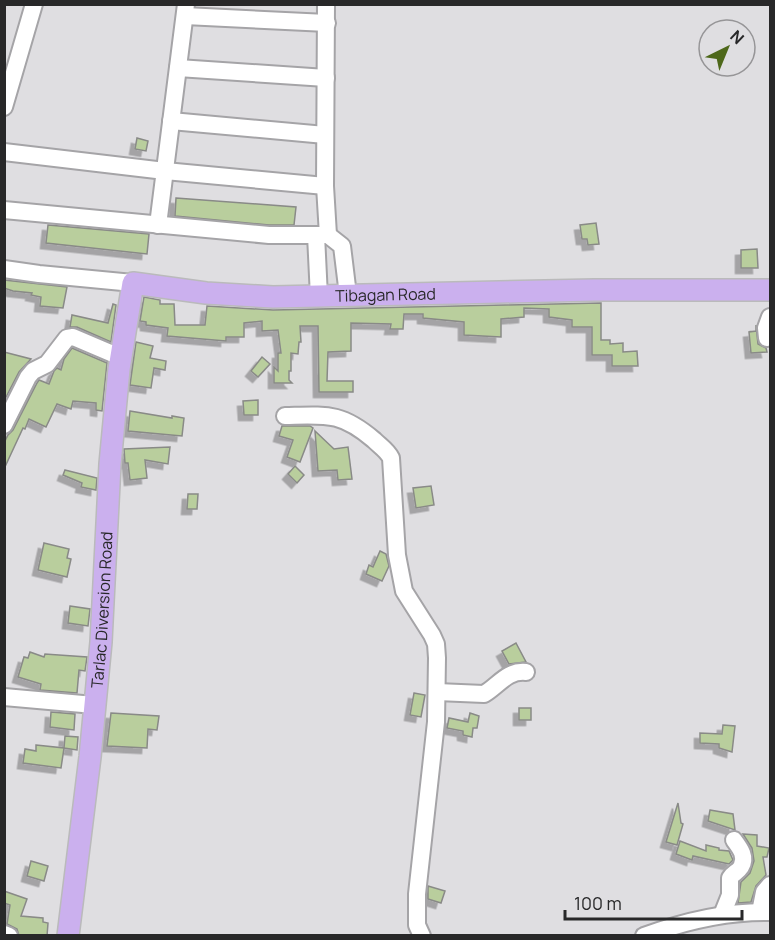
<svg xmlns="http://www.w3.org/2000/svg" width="775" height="940" viewBox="0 0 775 940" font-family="Manrope,sans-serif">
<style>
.building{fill:#b9ce9d;stroke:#898a87;stroke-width:1.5;filter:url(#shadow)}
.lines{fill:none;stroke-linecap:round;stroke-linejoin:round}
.minor-casing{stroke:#a5a4a7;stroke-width:20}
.major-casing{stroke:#bababb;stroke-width:24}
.minor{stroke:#fff;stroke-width:16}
.major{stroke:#cbb0ee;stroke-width:21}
.labels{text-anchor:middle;stroke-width:6;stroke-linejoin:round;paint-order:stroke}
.street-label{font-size:16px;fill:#282829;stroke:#dfdee1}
</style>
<defs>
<filter id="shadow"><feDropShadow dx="-5.5" dy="5.5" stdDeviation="0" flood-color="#0004"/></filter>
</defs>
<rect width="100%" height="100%" fill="#dfdee1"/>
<g class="building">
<path d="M137 138 148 141 146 151 135 149Z"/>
<path d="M176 198 296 207 294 225H269L175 216Z"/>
<path d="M596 223 599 244 588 245 587 239H582L580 225Z"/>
<path d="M48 225 149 234 147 254 46 243Z"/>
<path d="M757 249 758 268H741V250Z"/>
<path d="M4 280 67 287 63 308 40 306 41 297 31 295 32 293 13 291 4 288Z"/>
<path d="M144 297 160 300V304H174L175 325H205L207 306 273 310 601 303V340H610V344L623 343V352L637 351 638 366H612V355H592V327H572V320L549 317V309L524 308V317L501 319V337L464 335V322L423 318V314H404L403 329H390L391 324 351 323V351L328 352 327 381H353V392H319L318 326H300L301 342H299L298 354 291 353V371H289V380L292 383H274V367L278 371V353H281L278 330 262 331V321L244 323V337H226V341L167 336 168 328 146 325V322L140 321Z"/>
<path d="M113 304 116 305 111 342 77 327H70L72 315 108 323Z"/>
<path d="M756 325 758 344 766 348 767 352 751 353 749 332 756 331Z"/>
<path d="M136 342 153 346 150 358 166 361 165 370 154 368 151 388 130 385Z"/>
<path d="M72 348 107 363 102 411 96 410V403L73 401 71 409 57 404 46 427 29 419 25 429 23 428 4 469V443L8 435 13 430 37 383 39 380 49 384 54 371 57 368 61 370 64 359Z"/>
<path d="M4 352 31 359 19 372 4 401Z"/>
<path d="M262 357 270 364 258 377 251 371Z"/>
<path d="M258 400V415H244L243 401Z"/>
<path d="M130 411 172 418V416L184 418 182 436 128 431Z"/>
<path d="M282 426H310L313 428 300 462 287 457 293 440 279 436Z"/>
<path d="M315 431 334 449 348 447 352 479 338 480 337 470 318 471Z"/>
<path d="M170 447 168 464 145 460 147 478 130 480 128 463H125L124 449Z"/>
<path d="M295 466 304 475 297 483 288 474Z"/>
<path d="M65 470 97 478 96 490 81 487 82 483 63 475Z"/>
<path d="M431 486 434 505 416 508 413 488Z"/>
<path d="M188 494H198L197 509H187Z"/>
<path d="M44 543 69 549 67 558 71 559 67 577 38 570Z"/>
<path d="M380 551 386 554 389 566 382 581 366 574 369 565 373 567Z"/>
<path d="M70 606 90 609 88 626 68 623Z"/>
<path d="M516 643 526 662 509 664 502 651Z"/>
<path d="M30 652 44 657 45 654 87 657 85 671 79 670 77 693 40 690 41 684 18 677 24 657 28 658Z"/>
<path d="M414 693 425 695 421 717 410 715Z"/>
<rect x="519" y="708" width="12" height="12"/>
<path d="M51 712 75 714 74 730 50 727Z"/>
<path d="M111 713 159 716 157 730 148 729 147 748 107 746Z"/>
<path d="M470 713 479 716 477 728H473L472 737 463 735V731L447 728 449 718 468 722Z"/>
<path d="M723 725 735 726 732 752 719 748V744L700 743V733L722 734Z"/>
<path d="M65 736 78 737 77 750 64 748Z"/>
<path d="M36 745 64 748 61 768 23 763 25 749 36 751Z"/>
<path d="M678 803 681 823 683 824 677 845 666 842Z"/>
<path d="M710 810 733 814 735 830 708 821Z"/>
<path d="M743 834 757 835V846L769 848 767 857H763L766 875 756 886 751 902 738 903 741 882 750 873 754 861 752 848Z"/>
<path d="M680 841 706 851V845L719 848V850L729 851 733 860 729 864 693 856 692 860 676 854Z"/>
<path d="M31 861 48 866 44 881 27 876Z"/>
<path d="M428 886 445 891 441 903 428 899Z"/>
<path d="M4 891 27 899 21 916 43 918V922L48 923 47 936H19L17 929 7 924 10 905 4 903Z"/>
</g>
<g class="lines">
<g class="minor-casing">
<g id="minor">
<path d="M326 4 325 186 328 235"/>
<path d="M185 16 327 23"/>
<path d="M178 68 326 78"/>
<path d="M4 107 34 4"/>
<path d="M171 121 325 135"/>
<path d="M4 152 165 171 325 186"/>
<path d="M4 210 269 235H328L342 246 348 295"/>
<path d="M158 225 186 4"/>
<path d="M316 235 319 297"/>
<path d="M4 269 39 274 133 283"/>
<path d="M767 338 766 328 770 317"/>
<path d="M285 416C327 415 341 412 374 440 380 446 387 450 391 458L397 555 404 591 432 635 436 644 437 658 436 722 417 894V925L422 936"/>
<path d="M4 425 28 377 33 371 47 364 67 338 73 337 120 357"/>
<path d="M437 692 484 694C498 686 507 670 526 672"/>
<path d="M4 697 94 705"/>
<path d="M760 912 764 892 770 885"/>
<path d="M722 915 730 895V878C733 873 738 872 741 867 747 857 740 848 734 840"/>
<path d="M4 934 9 936"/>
<path d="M644 936C685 921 727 911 770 912"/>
</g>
</g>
<g class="major-casing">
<g id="major">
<path id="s1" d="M68 936 90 757 101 642 110 464 119 369 133 283 206 293 273 297 594 290H770"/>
</g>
</g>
<use href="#minor" class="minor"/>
<use href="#major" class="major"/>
</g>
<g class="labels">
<g class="street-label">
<text dy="6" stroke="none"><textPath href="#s1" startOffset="910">Tibagan Road</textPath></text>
<text dy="6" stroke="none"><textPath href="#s1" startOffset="328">Tarlac Diversion Road</textPath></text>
</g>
</g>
<rect width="775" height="940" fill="none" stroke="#282829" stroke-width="12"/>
<g transform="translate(727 48) rotate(43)"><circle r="28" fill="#dfdee1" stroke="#969597" stroke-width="1.5"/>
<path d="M0-4.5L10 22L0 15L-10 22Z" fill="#4e681a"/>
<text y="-9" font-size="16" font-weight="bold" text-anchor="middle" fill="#282829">N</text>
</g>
<path d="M565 910v9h177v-9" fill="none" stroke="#282829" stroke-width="3"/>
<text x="574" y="910" font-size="18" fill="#282829" stroke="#dfdee1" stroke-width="4.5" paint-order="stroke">100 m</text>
</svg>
